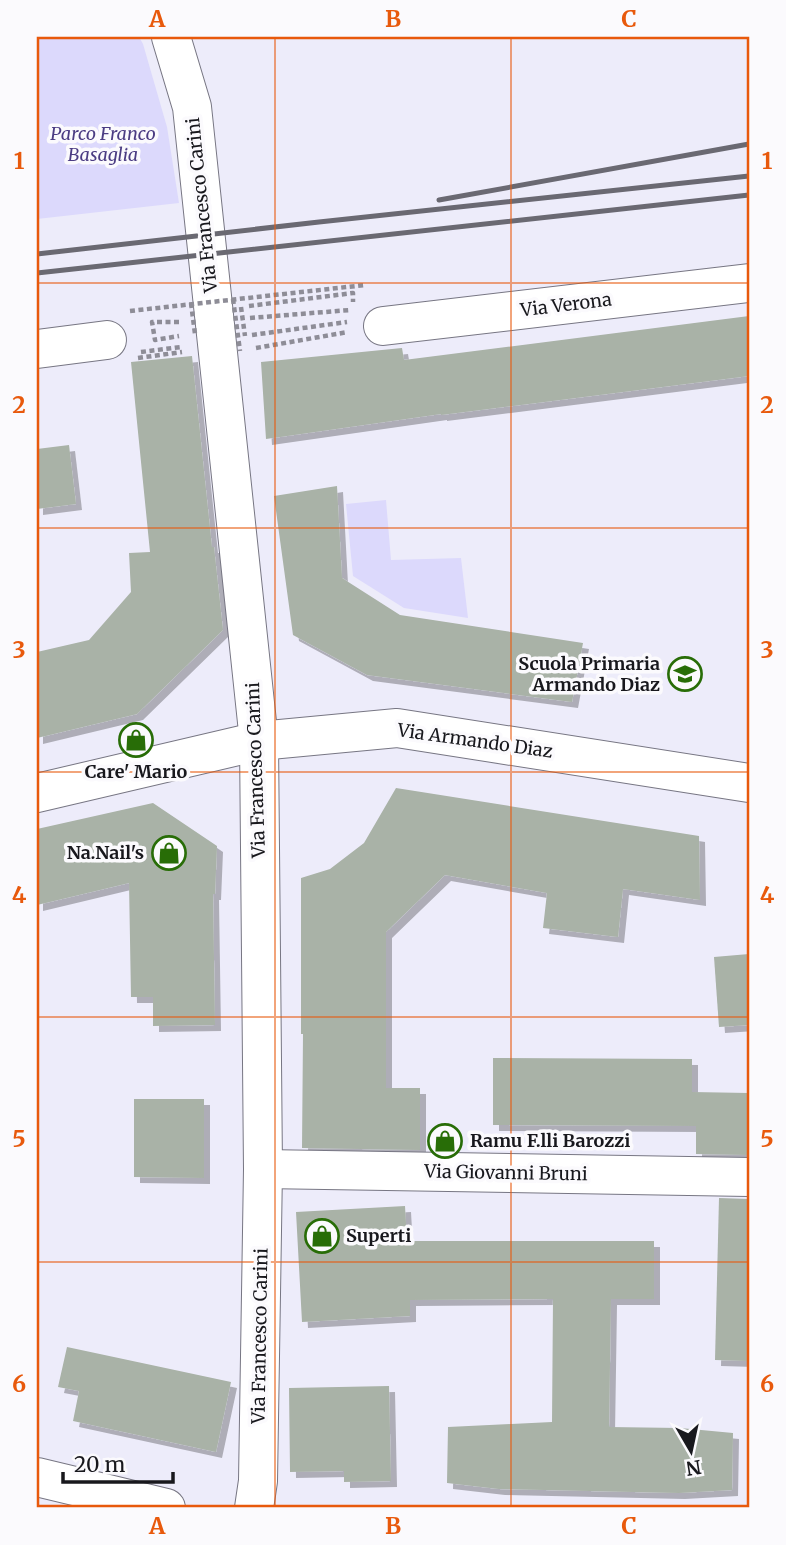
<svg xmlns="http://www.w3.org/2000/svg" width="786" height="1545" viewBox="0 0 786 1545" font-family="Merriweather,serif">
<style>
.green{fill:#dcd9fc}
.building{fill:#a9b2a7;filter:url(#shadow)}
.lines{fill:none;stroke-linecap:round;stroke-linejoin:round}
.street-casing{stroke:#777683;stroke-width:40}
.secondary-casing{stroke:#777683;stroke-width:40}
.path{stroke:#8e8d97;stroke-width:4.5;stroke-dasharray:5 3.5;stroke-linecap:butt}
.street{stroke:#fff;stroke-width:38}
.secondary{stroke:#fff;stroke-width:38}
.rail{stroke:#6a6972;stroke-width:5}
.path-bridge{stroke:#8e8d97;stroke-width:4.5;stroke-dasharray:5 3.5;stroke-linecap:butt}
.grid{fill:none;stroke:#e8590c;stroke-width:2;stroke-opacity:0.55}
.labels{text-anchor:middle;stroke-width:7;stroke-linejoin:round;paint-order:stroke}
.park-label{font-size:18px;font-style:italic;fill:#4b3c83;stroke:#fbfafd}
.street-label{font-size:18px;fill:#18181d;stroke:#fbfafd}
.poi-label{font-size:18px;font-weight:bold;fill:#18181d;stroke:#fbfafd;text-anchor:end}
.neatline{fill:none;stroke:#e8590c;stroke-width:2.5}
.grid-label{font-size:23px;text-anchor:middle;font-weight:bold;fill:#e8590c}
</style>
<defs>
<filter id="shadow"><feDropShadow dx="6" dy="6" stdDeviation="0" flood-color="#0004"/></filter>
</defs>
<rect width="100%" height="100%" fill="#edecfa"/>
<g class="green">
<path d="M37 37H139L143 44 167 127 179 203 37 219Z"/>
<path d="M386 500 391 560 461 558 468 618 404 608 353 576 346 504Z"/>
</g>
<g class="building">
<path d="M749 316V376L441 415V414L266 439 261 362 402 348 404 360Z"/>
<path d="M192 356 212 547H214L223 630 137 714 37 738V652L89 640 131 592 129 553 150 552 131 362Z"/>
<path d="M69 445 76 504 37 509V449Z"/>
<path d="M337 486 342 578 400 615 583 643 572 702 367 675 293 635 274 496Z"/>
<path d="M396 788 699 836 700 900 623 889 618 937 543 928 547 893 445 875 386 932V1088H420V1150L302 1148 303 1034H301V878L330 869 364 843Z"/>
<path d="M153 803 217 846 215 894H213L215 1025 153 1026V997H131L129 883 37 905V829Z"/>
<path d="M749 954V1025L719 1027 714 957Z"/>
<path d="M493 1058 692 1059V1092L749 1093V1155L696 1154V1126L493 1125Z"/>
<path d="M134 1099H204V1178L134 1177Z"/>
<path d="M719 1198 749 1199V1361L715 1360Z"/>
<path d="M405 1206 407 1241H654V1299H611L609 1427 680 1428 733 1433 732 1490 679 1493 499 1489 447 1483 448 1427 552 1422 553 1299 410 1300V1316L302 1322 296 1212Z"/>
<path d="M67 1347 231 1382 216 1452 73 1421 79 1391 58 1387Z"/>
<path d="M389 1386 391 1481 344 1482V1471L290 1472 289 1388Z"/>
</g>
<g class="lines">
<g class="street-casing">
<g id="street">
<path d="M383 326 749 283"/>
<path d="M37 349 107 340"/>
<path d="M263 1169 749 1177"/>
<path d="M254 1508 258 1481 263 1169 259 741"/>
</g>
</g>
<g class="secondary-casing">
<g id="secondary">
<path d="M171 37 192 107 259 741"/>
<path d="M37 793 259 741 397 728 749 783"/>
<path d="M37 1477 166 1508"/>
</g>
</g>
<g class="path">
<path d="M249 306 353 293V302"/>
<path d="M250 318 350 310"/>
<path d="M179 322H152L155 340 179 336"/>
<path d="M252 335 347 322"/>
<path d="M256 348 348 332"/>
<path d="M141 352 181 347"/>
<path d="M138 358 182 352"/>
</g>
<use href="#street" class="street"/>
<use href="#secondary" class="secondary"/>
<g class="rail">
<path d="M439 200 749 144"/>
<path d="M37 254 319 222 749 176"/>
<path d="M37 273 749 195"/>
</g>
<g class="path-bridge">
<path d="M233 299 240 351"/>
<path d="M191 303 195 334"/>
<path d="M241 307 245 336"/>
<path d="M130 311 365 285"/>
</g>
</g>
<path class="grid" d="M275 37V1508M511 37V1508M37 283H749M37 528H749M37 772H749M37 1017H749M37 1262H749"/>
<defs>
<g id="school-ring" transform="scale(1.75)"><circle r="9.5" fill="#fbfafd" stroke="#286d07" stroke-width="1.5"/><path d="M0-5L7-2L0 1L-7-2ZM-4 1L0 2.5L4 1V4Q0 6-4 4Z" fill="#286d07"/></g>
<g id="shop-ring" transform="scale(1.75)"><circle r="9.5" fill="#fbfafd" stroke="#286d07" stroke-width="1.5"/><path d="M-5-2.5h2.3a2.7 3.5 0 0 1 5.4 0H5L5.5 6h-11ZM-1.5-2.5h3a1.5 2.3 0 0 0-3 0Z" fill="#286d07"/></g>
</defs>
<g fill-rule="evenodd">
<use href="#school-ring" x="685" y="674"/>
<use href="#shop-ring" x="136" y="740"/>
<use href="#shop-ring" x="169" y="853"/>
<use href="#shop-ring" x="445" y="1141"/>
<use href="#shop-ring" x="322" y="1236"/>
</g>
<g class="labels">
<g class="park-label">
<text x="103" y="140">Parco Franco<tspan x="103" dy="21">Basaglia</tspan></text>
</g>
<g class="street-label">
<text transform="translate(202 205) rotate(-96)" y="6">Via Francesco Carini</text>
<text transform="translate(566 305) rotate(-7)" y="6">Via Verona</text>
<text transform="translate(475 741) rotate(8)" y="6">Via Armando Diaz</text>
<text transform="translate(256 770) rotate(-92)" y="6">Via Francesco Carini</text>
<text transform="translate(506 1173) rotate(1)" y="6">Via Giovanni Bruni</text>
<text transform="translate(260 1336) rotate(-89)" y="6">Via Francesco Carini</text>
</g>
<g class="poi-label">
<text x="660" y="670">Scuola Primaria<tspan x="660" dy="21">Armando Diaz</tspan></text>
<text x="136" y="778" text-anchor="middle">Care' Mario</text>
<text x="144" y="859">Na.Nail's</text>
<text x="470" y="1147" text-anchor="start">Ramu F.lli Barozzi</text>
<text x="346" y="1242" text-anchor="start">Superti</text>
</g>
</g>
<rect width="786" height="1545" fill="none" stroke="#fbfafd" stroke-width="77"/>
<g transform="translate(691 1451) rotate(171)" stroke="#fbfafd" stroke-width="5" paint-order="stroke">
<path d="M0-5L12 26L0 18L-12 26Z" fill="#18181d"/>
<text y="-10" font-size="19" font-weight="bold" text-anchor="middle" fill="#18181d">N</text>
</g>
<path d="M63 1472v10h110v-10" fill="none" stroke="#18181d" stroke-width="3.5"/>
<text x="74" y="1472" font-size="21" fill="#18181d" stroke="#fbfafd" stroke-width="5" paint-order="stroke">20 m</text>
<rect x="38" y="38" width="710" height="1468" class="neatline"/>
<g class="grid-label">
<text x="157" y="27">A</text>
<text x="393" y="27">B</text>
<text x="629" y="27">C</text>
<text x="19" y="169">1</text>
<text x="767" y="169">1</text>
<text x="19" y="413">2</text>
<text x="767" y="413">2</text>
<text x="19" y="658">3</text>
<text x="767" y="658">3</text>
<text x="19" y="903">4</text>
<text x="767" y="903">4</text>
<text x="19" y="1147">5</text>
<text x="767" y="1147">5</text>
<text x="19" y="1392">6</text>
<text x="767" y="1392">6</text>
<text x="157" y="1534">A</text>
<text x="393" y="1534">B</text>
<text x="629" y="1534">C</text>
</g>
</svg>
